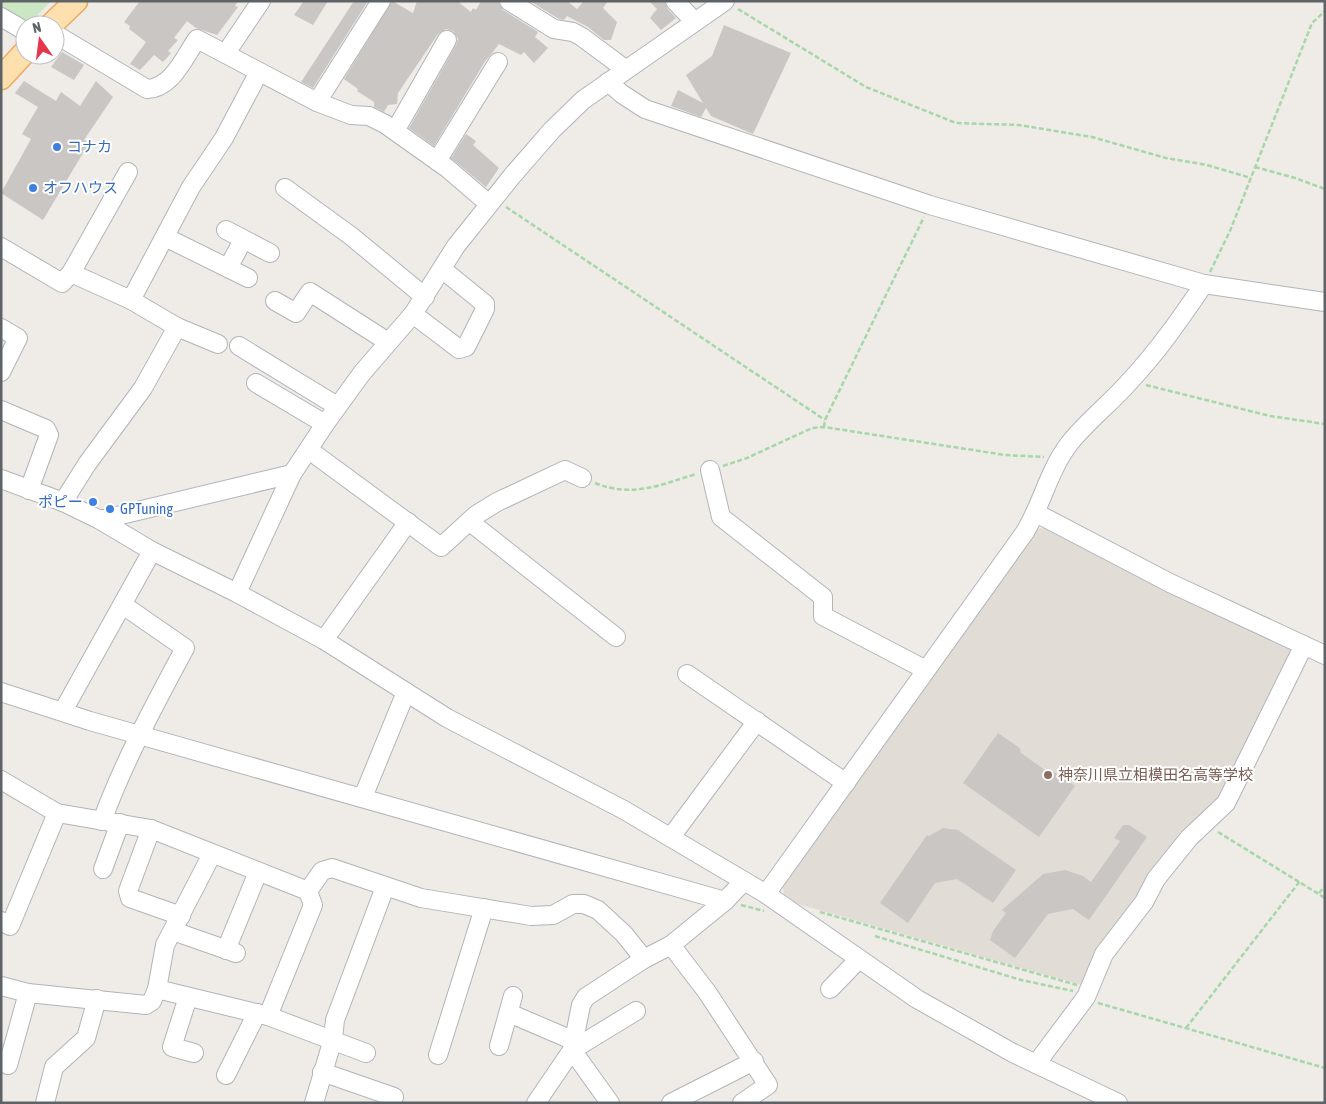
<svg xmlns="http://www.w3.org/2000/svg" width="1326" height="1104" viewBox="0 0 1326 1104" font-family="'Asap Condensed','Noto Sans JP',sans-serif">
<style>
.education{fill:#e2dcd7}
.green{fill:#cae6c3}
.building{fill:#cac6c3}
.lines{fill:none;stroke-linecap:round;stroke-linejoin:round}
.minor-casing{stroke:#b1b5b8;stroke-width:20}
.major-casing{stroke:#eea960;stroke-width:25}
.path{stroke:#a6d7a9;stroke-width:2.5;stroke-dasharray:5 2.5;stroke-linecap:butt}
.minor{stroke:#fff;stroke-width:18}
.major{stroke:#fde0ad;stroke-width:22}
.shop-dot{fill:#3f7fe0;stroke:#fff;stroke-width:2}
.education-dot{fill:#8d6e63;stroke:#fff;stroke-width:2}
.labels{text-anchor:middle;stroke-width:4;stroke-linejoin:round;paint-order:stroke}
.shop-label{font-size:15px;fill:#366cbe;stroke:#fff;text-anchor:start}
.education-label{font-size:15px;fill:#785e54;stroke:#fff;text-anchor:start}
</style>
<rect width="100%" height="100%" fill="#efebe6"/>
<path class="education" d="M1047 527 1164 590 1291 648 1293 653 1222 797 1082 985 798 904 784 894 783 885 1038 529Z"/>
<path class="green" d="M1 1H51L29 24 1 8Z"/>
<g class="building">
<path d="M140 1H238L235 6 238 7 217 35 196 28 187 21 174 38 178 40 168 51 171 53 163 62 154 55 140 70 130 64 146 42 129 29 130 26 124 22Z"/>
<path d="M304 1H328L313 25 294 15Z"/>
<path d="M354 1H368L313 88 301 82Z"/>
<path d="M392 1 413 13 417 1H457L471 12 473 8 476 10 481 1H498L503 10 538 32 535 37 548 48 534 63 524 52 521 55 499 44 484 63 434 146 409 128 456 45 458 39 453 31 446 29 438 34 398 93 397 104 388 105 384 112 374 107V102L357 91 358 89 344 79Z"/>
<path d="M530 1H567L577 9 584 1H608L603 8 617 22 611 40H604L588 27 567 16 564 20 559 19Z"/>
<path d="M649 1H665L667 8 676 18 661 30 650 18 657 9Z"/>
<path d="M724 25 791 53 753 134 711 116 706 108 701 117 671 106 678 90 703 103 686 75 712 56Z"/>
<path d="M62 52 84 65 74 80 51 67Z"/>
<path d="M24 81 56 101 61 92 80 106 96 81 113 97 84 140 89 143 43 220 1 193 31 139 22 134 38 107 15 93Z"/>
<path d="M466 134 476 141 473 145 499 168 486 187 451 158Z"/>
<path d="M998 733 1020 748 1021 753 1049 773 1054 772 1075 786 1039 837 963 783Z"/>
<path d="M1123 825H1129L1147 837 1089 920 1073 909 1048 914 1015 958 990 940 993 931 1006 913 1002 910 1043 874 1065 870 1083 876 1091 882 1120 841 1114 838Z"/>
<path d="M943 828 958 830 1016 870 993 903 957 879 935 883 908 923 880 903 927 835 929 836Z"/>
</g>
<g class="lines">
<g class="minor-casing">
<g id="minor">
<path d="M509 1 554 29 573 32 582 37 625 69"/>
<path d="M675 1 695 22"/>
<path d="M1 17 25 31"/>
<path d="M55 34 147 89C172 88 184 58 197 39L317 102 351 115 369 116 385 124 447 168 489 204"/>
<path d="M226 53 261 1"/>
<path d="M608 82 622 94 645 109 930 205 1204 284 1325 302"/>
<path d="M317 102 381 1"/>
<path d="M395 131 447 40"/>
<path d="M437 161 498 62"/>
<path d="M285 188 351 236 425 297"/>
<path d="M226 230 270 253"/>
<path d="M165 237 248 278"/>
<path d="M1 247 62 283 71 273 128 172"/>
<path d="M228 268 243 240"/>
<path d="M131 300 191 187 224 138 259 72"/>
<path d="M275 301 296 313 310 292 388 342"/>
<path d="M413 314 459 349 466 347 485 309V304L442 269"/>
<path d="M177 327 218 344"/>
<path d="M1 328 18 338 1 372"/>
<path d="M239 346 337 406"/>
<path d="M256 383 325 424"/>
<path d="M1 410 46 429 49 435 29 490"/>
<path d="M309 450 441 547 476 515 497 502 565 470 582 478"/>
<path d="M710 470 721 517 823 597V616L926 670"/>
<path d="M1 479 63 502 100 520 152 551 237 593 324 640 447 718 624 810 766 894 917 999 1013 1053 1118 1103"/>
<path d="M63 502 87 464 143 388 177 327 131 300 71 273"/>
<path d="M1036 513 1170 583 1325 655"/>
<path d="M100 520 292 474"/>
<path d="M470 522 616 637"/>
<path d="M237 593 292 474 325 424 362 373 413 314 456 246 512 176 552 130 583 100 725 1"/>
<path d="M324 640 408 522"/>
<path d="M687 674 846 783"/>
<path d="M1 692 90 721 725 901"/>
<path d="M63 711 152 551"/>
<path d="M1 780 57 813 151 829 308 891 322 871 332 868 421 898 531 916 553 915 573 904H584L598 910 624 934 644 959"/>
<path d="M363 797 406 692"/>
<path d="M102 821C124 761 155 704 185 648L123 605"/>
<path d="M151 829 128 891 130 898 181 916"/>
<path d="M671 837 757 721"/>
<path d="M103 869 120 823"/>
<path d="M308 891 313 905 268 1016 366 1053"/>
<path d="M766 894 1025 532C1042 504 1049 470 1069 444 1087 421 1111 403 1130 381 1158 351 1181 318 1204 284"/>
<path d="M1 921 10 926 57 813"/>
<path d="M173 931 236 953"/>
<path d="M226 950 258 872"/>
<path d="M1 986 28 993 146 1005 152 1001 157 989 268 1016"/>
<path d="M157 989 165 945 212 854"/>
<path d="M830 989 859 959"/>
<path d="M188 997 172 1047 194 1053"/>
<path d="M509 1013 572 1040"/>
<path d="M499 1046 513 996"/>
<path d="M438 1055 484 908"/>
<path d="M1036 1064 1086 997 1104 954 1144 902 1156 879 1189 838 1226 803 1304 645"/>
<path d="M8 1065 28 993"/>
<path d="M322 1072 394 1097"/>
<path d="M226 1075 257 1013"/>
<path d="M45 1103 54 1067 86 1038 97 999"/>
<path d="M314 1103 333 1039 335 1020 385 887"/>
<path d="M536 1103 572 1050 636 1011"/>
<path d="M610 1103 572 1050 581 1005 586 997 644 959 671 945"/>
<path d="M671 1103 754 1061"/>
<path d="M742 1103 768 1085 707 992 671 945 725 901 744 881"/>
</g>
</g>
<g class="major-casing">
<g id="major">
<path d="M51 25 76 1"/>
<path d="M1 78 25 52"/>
</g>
</g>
<g class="path">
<path d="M738 9 866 87 956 123 1019 125 1092 137 1166 158 1207 165 1251 178"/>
<path d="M1255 167 1295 178 1325 189"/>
<path d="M506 207 825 420"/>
<path d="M1210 272 1230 231 1312 23 1325 11"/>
<path d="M1146 385 1270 416 1325 424"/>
<path d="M824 427 825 420 924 217"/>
<path d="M723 466 747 458 812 428 824 427 1005 455 1044 457"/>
<path d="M595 483C632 498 660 485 696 474"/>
<path d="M1218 832 1325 898"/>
<path d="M1319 893 1325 886"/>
<path d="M741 905 764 911"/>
<path d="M820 912 1077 985"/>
<path d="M875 936 1021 980 1073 991"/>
<path d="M1098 1003 1325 1068"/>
<path d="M1186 1028 1300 881"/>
</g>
<use href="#minor" class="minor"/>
<use href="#major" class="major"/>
</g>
<g class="shop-dot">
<circle cx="57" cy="147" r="5"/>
<circle cx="33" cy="188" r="5"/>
<circle cx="93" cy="502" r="5"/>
<circle cx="110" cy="509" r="5"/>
</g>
<circle class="education-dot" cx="1048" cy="775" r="5"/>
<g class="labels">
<g class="shop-label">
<text x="67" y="152">コナカ</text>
<text x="43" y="193">オフハウス</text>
<text x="83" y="507" text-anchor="end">ポピー</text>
<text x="120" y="514">GPTuning</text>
</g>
<g class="education-label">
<text x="1058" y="780">神奈川県立相模田名高等学校</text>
</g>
</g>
<rect width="1326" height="1104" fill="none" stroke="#5d6366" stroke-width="5"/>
<g transform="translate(40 40) rotate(346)"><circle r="24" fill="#ffffff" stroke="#bec1c2"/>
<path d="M0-4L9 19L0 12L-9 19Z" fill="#e5364c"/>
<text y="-8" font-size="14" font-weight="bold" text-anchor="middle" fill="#5d6366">N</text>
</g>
</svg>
